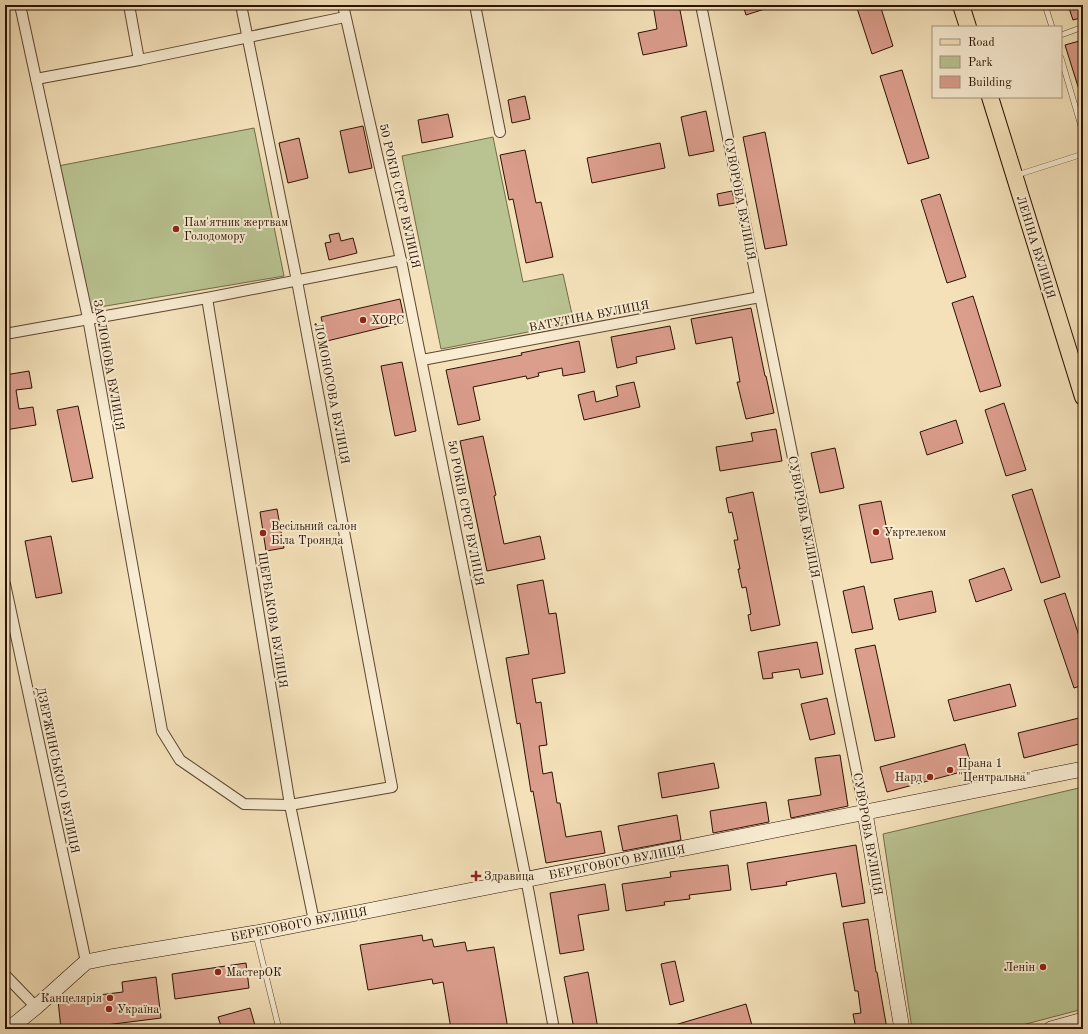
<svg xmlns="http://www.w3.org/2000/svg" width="1088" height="1034" viewBox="0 0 1088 1034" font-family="'Old Standard TT',serif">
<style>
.green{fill:#b9c391;stroke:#726a48}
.building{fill:#db9d8c;stroke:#2b1100}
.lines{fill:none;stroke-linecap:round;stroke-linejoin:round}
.lane-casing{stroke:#5d452e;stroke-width:6}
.street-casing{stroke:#5d452e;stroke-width:12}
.secondary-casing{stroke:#2b1100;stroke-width:16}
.primary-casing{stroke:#2b1100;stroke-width:18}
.lane{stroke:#f8ecd2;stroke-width:5}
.street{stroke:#f8ecd2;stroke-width:10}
.secondary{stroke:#f8ecd2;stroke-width:15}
.primary{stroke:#f4e1ba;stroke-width:16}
.poi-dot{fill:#8f2418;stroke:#f8ecd2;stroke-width:1.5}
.labels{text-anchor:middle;stroke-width:4;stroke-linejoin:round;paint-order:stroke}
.street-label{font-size:12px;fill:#2b1100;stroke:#f8ecd2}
.poi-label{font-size:12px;fill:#2b1100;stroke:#f8ecd2;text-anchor:start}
</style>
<rect width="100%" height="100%" fill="#f4e1ba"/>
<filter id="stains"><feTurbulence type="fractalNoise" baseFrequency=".005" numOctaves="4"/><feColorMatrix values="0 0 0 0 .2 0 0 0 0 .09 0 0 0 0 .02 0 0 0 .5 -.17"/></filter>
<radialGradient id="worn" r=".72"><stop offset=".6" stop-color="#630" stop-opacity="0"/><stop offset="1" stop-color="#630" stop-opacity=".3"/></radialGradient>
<g class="green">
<path d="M254 128 284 276 88 309 58 166Z"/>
<path d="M493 137 523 282 563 274 574 323 441 349 402 156Z"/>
<path d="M1083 787V1009L1007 1029H912L883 834Z"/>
</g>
<g class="building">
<path d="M653 5H679L687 46 643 55 638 33 657 29Z"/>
<path d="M743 5H771V7L746 15Z"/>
<path d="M856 5H880L893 46 872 54Z"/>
<path d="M1068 5H1083V17L1073 20Z"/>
<path d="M1083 40V96H1081L1065 45Z"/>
<path d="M902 70 929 158 908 164 880 76Z"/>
<path d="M525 96 530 119 512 123 508 100Z"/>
<path d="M706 111 714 151 689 156 681 117Z"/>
<path d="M448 114 453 137 422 143 418 120Z"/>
<path d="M363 126 372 168 349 173 340 131Z"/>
<path d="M765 132 787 245 765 249 743 137Z"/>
<path d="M299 138 308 178 288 183 279 143Z"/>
<path d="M660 143 665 168 592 183 587 158Z"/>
<path d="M525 150 536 203 541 202 553 257 526 263 513 199 509 200 500 155Z"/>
<path d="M732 191 735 203 719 206 717 194Z"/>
<path d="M940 194 966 277 947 283 921 200Z"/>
<path d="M339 233 341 241 353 238 357 253 329 260 325 243 331 242 329 235Z"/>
<path d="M973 296 1001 386 980 392 952 303Z"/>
<path d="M400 299 405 322 327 341 321 317Z"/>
<path d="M751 308 765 376H766L774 413 746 419 737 382H740L732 337 696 344 691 319Z"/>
<path d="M670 326 675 349 636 357 637 363 617 368 611 337Z"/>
<path d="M579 341 585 372 563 376 562 368 538 373 539 376 527 379 526 376 473 387 480 420 458 425 446 370 522 355 521 353Z"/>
<path d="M402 362 416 431 395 436 381 366Z"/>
<path d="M29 371 32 388 16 390 19 409 33 407 36 425 5 430V375Z"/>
<path d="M634 382 640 407 584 420 578 395 594 391 596 402 618 396 616 386Z"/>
<path d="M1004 403 1026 470 1006 476 985 410Z"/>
<path d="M78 406 93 478 72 482 57 410Z"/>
<path d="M956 420 963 443 927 455 920 432Z"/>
<path d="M776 429 782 461 720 471 716 447 753 441 751 433Z"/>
<path d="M483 436 496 495 494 496 504 544 540 536 545 559 487 571 460 441Z"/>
<path d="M835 448 844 488 820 493 811 453Z"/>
<path d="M1032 489 1060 577 1041 583 1012 495Z"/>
<path d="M753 492 780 625 751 631 748 615 751 614 746 587 742 588 738 569H740L734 540H738L732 512 729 513 726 498Z"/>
<path d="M881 501 893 559 871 563 859 505Z"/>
<path d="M277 509 284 548 266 551 260 512Z"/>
<path d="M51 536 62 593 36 598 25 541Z"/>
<path d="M1004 568 1012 590 976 602 969 580Z"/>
<path d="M543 580 549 614 556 613 565 673 532 679 536 703 541 702 547 745 539 746 543 774 552 772 557 803H560L566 837 601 831 605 853 546 863 533 791 531 792 520 723 517 724 506 658 529 654 517 585Z"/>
<path d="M864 586 873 629 852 633 843 591Z"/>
<path d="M932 591 936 612 899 620 894 599Z"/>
<path d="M1065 593 1083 648V685L1074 688 1044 600Z"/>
<path d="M817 642 823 674 801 678 799 669 772 673 773 678 763 679 758 652Z"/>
<path d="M875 645 895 737 875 741 855 649Z"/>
<path d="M1010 684 1016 706 954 721 948 700Z"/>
<path d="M827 698 835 734 810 740 801 704Z"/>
<path d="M1083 717V743L1024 758 1018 733Z"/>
<path d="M965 744 972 769 887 792 880 767Z"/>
<path d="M840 755 848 806 791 818 788 800 821 795 815 758Z"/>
<path d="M714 763 719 788 662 798 658 773Z"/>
<path d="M766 802 769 822 713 833 710 811Z"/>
<path d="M677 815 681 840 623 851 618 826Z"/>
<path d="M856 845 865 903 842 907 836 873 786 882 787 885 751 890 747 863Z"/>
<path d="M728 865 731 890 689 895 690 899 664 902 665 905 626 911 622 884 671 877 670 872Z"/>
<path d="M605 884 609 910 578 915 584 950 560 954 550 893Z"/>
<path d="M868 919 876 972H877L887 1029H856L853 1014 861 1013 858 991H855L843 923Z"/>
<path d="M422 935 423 941 432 939 434 947 465 942 467 951 494 947 508 1029H451L443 982 433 984 432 979 368 990 360 945Z"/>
<path d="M675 961 684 1001 670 1005 661 964Z"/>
<path d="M246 963 249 988 175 999 172 974Z"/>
<path d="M588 972 598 1029H574L564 977Z"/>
<path d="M156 977 161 1018 74 1029H61L58 1000 123 992 122 982Z"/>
<path d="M746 1004 753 1029H669L668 1027Z"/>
<path d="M250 1008 256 1029H222L218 1017Z"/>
</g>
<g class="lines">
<g class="lane-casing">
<g id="lane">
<path d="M1045 5 1052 27"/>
<path d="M1061 35 1083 27"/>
<path d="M1061 58 1083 133"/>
<path d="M1017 175 1083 154"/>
<path d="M256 935 279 1029"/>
</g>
</g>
<g class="street-casing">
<g id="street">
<path d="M20 5 88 318 162 731 180 760 244 804 290 805 392 787 297 281 241 5"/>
<path d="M129 5 139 60"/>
<path d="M343 5 401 260 529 894 554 1029"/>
<path d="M475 5 500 132"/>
<path d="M701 5 865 813"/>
<path d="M36 79 139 60 345 17"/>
<path d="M207 298 290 805 314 921"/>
<path d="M5 334 207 298 401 260"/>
<path d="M422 360 760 297"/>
<path d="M5 584 86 962"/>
<path d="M5 975 36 1007"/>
</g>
</g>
<g class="secondary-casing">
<g id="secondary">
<path d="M865 813 902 1029"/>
<path d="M9 1029 36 1007 86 962 111 957 256 933 1083 769"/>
<path d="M1051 1029 1083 1020"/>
</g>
</g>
<g class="primary-casing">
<g id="primary">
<path d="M961 5 968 27"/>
<path d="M990 97 1083 397"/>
</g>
</g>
<use href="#lane" class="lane"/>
<use href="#street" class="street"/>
<use href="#secondary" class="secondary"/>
<use href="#primary" class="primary"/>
</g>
<g class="poi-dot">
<circle cx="176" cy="229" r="4"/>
<circle cx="363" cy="320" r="4"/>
<circle cx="876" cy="532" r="4"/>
<circle cx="263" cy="533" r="4"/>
<circle cx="950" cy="770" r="4"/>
<circle cx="930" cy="777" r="4"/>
<path d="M474 870h4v4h4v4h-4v4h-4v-4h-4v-4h4z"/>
<circle cx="1043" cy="967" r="4"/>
<circle cx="218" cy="972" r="4"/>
<circle cx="110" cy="998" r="4"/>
<circle cx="109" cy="1009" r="4"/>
</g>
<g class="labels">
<g class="street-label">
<text transform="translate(400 196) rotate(77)" y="4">50 РОКІВ СРСР ВУЛИЦЯ</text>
<text transform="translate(740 199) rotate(79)" y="4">СУВОРОВА ВУЛИЦЯ</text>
<text transform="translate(1036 247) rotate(73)" y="4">ЛЕНІНА ВУЛИЦЯ</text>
<text transform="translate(589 316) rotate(-11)" y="4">ВАТУТІНА ВУЛИЦЯ</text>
<text transform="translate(109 365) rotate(80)" y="4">ЗАСЛОНОВА ВУЛИЦЯ</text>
<text transform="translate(332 393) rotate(79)" y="4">ЛОМОНОСОВА ВУЛИЦЯ</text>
<text transform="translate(466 513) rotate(79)" y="4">50 РОКІВ СРСР ВУЛИЦЯ</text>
<text transform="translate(804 517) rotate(79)" y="4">СУВОРОВА ВУЛИЦЯ</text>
<text transform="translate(273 620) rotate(81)" y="4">ЩЕРБАКОВА ВУЛИЦЯ</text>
<text transform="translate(58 770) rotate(78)" y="4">ДЗЕРЖИНСЬКОГО ВУЛИЦЯ</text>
<text transform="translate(868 834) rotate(80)" y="4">СУВОРОВА ВУЛИЦЯ</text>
<text transform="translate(617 862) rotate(-11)" y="4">БЕРЕГОВОГО ВУЛИЦЯ</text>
<text transform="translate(299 924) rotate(-11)" y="4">БЕРЕГОВОГО ВУЛИЦЯ</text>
</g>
<g class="poi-label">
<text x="184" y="226">Пам'ятник жертвам<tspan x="184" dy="14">Голодомору</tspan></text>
<text x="371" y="324">ХОРС</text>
<text x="271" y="530">Весільний салон<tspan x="271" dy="14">Біла Троянда</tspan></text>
<text x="884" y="536">Укртелеком</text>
<text x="958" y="767">Прана 1<tspan x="958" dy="14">"Центральна"</tspan></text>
<text x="922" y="781" text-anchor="end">Нард</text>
<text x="484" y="880">Здравица</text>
<text x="1035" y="971" text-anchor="end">Ленін</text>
<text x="226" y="976">МастерОК</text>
<text x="102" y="1002" text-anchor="end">Канцелярія</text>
<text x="117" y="1013">Україна</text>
</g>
</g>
<rect width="1088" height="1034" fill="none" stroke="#f4e1ba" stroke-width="20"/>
<rect x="6" y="6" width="1076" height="1022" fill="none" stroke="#2b1100" stroke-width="2"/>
<rect x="10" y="10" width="1068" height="1014" fill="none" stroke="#2b1100"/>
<rect x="932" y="26" width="130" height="72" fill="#f8ecd2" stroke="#a6947e"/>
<rect x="940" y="39" width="20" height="6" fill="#f4e1ba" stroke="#a6947e"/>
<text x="968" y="46" font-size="12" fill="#2b1100">Road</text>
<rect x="940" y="56" width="20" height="12" fill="#b9c391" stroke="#a6947e"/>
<text x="968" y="66" font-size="12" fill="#2b1100">Park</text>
<rect x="940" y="76" width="20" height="12" fill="#db9d8c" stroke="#a6947e"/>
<text x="968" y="86" font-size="12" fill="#2b1100">Building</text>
<rect width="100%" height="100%" filter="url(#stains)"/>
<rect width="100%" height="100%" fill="url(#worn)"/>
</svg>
